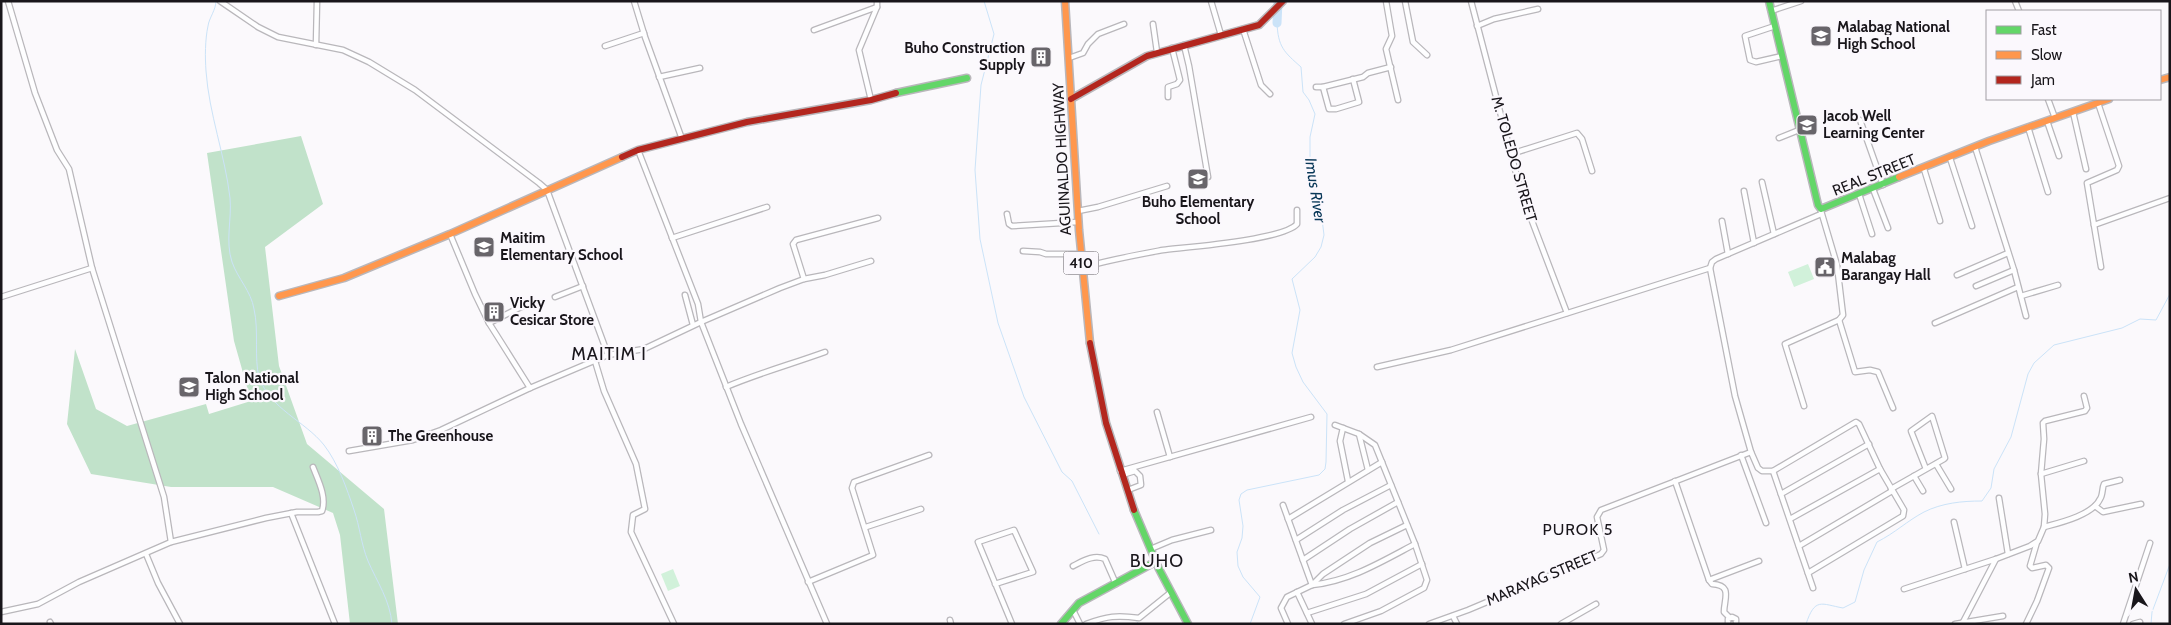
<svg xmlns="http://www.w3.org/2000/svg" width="2171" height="625" viewBox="0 0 2171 625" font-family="Cabin,sans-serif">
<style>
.green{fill:#d1f1da}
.forest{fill:#c1e2ca}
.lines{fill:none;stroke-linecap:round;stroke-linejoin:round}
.stream{stroke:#cbe3f8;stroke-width:1}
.river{stroke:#cbe3f8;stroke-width:9}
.street-casing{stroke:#b9b7bb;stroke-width:7}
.fast-casing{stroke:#b9b7bb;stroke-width:9}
.slow-casing{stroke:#b9b7bb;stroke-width:9}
.jam-casing{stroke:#b9b7bb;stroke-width:9}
.street{stroke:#fefeff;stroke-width:4.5}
.fast{stroke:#63d668;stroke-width:6}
.slow{stroke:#ff974d;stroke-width:6}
.jam{stroke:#b3261e;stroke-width:6}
.labels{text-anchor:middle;stroke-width:4.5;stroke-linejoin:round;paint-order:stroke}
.shield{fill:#fbf8fd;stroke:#5d5a5f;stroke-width:1}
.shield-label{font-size:14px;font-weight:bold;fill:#19161b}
.poi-label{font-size:15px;font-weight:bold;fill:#19161b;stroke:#fbf8fd;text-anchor:start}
.street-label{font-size:15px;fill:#19161b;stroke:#fbf8fd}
.water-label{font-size:16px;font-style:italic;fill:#083757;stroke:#fbf8fd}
.neighbourhood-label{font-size:16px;letter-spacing:1px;fill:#19161b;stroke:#fbf8fd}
.quarter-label{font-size:18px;letter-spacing:1px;fill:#19161b;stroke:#fbf8fd}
</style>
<rect width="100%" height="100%" fill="#fbf9fc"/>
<g class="green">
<path d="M1808 264 1814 279 1794 287 1788 272Z"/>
<path d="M673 569 680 586 668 591 661 574Z"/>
</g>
<path class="forest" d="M301 136 323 204 265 247 279 366 307 444 384 509 398 624H350L340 535 333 513 273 487H171L91 474 67 424 75 349 96 409 127 426 206 404 209 414 251 401 234 341 207 153Z"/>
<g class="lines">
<g class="stream">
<path d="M216 1C216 10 209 18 208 26 205 40 205 57 206 71 209 114 225 155 230 198 232 219 225 241 232 262 238 279 251 291 254 309 259 330 254 359 259 377 270 409 305 421 324 445 338 463 347 489 354 510 360 527 361 544 368 561 377 582 390 600 392 624"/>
<path d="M984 1 994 34 981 85 975 170 980 239 998 323 1024 397 1062 472 1072 481 1099 534"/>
<path d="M1137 622 1139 624"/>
<path d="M1250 624 1260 597 1243 577 1238 566 1237 552 1242 538 1243 526 1239 500 1241 494 1247 490 1319 475 1325 469 1326 462 1327 414 1303 382 1296 367 1292 353 1300 310 1292 279 1315 257 1321 247 1324 235 1322 219 1316 201 1310 170V137L1315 114 1309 100 1303 92 1301 67C1284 52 1278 47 1277 23"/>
<path d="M1806 624C1815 597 1821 604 1843 608L1855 602 1864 570 1877 542C1895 533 1907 521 1924 512 1942 503 1962 501 1982 501L1991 488 1994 469 2011 437 2028 374 2034 363 2054 345 2122 328 2140 319 2156 320 2170 294"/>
<path d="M2151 624 2152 612 2170 564"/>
</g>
<path class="river" d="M1277 23 1278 1"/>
<g class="street-casing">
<g id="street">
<path d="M8 1 35 93 57 150 69 169 92 268 164 497 171 542"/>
<path d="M220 1 258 27 278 37 343 50 369 62 415 90 539 183 547 190 608 355"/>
<path d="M634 1 645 37 682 139"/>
<path d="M1211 1 1221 35"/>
<path d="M1386 1 1392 36 1386 49 1398 100"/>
<path d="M1405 1 1413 42 1427 55"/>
<path d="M1471 1 1521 192 1567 313"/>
<path d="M2015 1 2019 11"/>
<path d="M1771 11 1801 1"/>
<path d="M1153 24 1157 52"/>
<path d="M1477 26 1494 19 1538 9"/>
<path d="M1775 26 1745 36 1750 60 1756 62 1782 56"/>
<path d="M1243 29 1261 85 1270 94"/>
<path d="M814 30 877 7"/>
<path d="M316 45 317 1"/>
<path d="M1184 45 1189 66 1208 177"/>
<path d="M605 46 644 33"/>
<path d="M1069 58 1083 53 1088 44 1098 34 1124 24"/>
<path d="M659 77 700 68"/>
<path d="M1316 87H1323L1363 77 1368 73 1391 67"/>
<path d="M1323 87 1329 109H1336L1359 102 1353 79"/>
<path d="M1168 97V87L1177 84 1180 80 1172 48"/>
<path d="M2048 99 2055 118"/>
<path d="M871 100 859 50 877 7V1"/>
<path d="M2098 103 2119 166 2117 170 2087 183 2101 267"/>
<path d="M2073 112 2086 169"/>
<path d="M1860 120 1883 185"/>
<path d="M2047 121 2059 156"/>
<path d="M2028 127 2048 192"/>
<path d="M1779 138 1799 130"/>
<path d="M1975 147 2014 270 2026 316"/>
<path d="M638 150 698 304 701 322 741 424 827 624"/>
<path d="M1511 154 1577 133 1582 139 1592 171"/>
<path d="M1950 158 1972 226"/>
<path d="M1924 169 1940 221"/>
<path d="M1762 182 1774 234"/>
<path d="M1873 189 1888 228"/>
<path d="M1744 191 1754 243"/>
<path d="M1859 194 1872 234"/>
<path d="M1078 211 1098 207 1167 186"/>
<path d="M1007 214 1009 224 1012 226 1078 222"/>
<path d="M1722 221 1728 254"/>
<path d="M2094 225 2170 198"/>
<path d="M450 234 475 294 489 323 530 388"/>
<path d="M672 238 767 207"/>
<path d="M1023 251 1040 252 1046 254H1080"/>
<path d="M1081 268C1108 260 1136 255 1163 250 1188 247 1283 240 1297 224V210"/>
<path d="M1710 268 1735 396 1751 452 1758 468 1762 471H1773L1856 422 1859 424 1880 469 1904 510 1903 516 1808 573"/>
<path d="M1957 275 2008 253"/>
<path d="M804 279 793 244 796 240 878 218"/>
<path d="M1976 286 2014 270"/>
<path d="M685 295 693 325"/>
<path d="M2021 296 2058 285"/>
<path d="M1 297 92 268"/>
<path d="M555 297 583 286"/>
<path d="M1839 320 1855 372 1870 370 1878 372 1893 408"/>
<path d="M489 323 533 301"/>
<path d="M1935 323 2018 287"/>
<path d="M595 361 604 391 636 464 645 509 633 515 631 532 674 624"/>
<path d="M1377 367 1451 350 1710 268 1712 262 1716 259 1821 214"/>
<path d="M726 387C759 373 792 364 825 352"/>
<path d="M1804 406 1785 344 1839 320 1843 315 1837 265 1821 211"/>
<path d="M1157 412 1170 457"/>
<path d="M1335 425 1359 434 1375 445 1415 544 1427 580 1424 588 1381 611 1344 624"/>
<path d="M1343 428 1340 441 1348 481"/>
<path d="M1359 434 1368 470"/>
<path d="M349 451 413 440 441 430 530 388 608 355 644 349 701 322 780 288 804 279 825 275 871 261"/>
<path d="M1741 455 1766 523"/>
<path d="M1936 464 1951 489"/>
<path d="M1120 471 1311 417"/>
<path d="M1773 471 1813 588"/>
<path d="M2041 474 2084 461"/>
<path d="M1122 475 1135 471 1140 476 1141 485 1128 490"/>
<path d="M1914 476 1923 491"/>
<path d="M1675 481 1709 580 1759 561"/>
<path d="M1891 489 1944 459 1945 458 1932 416 1911 431 1926 469"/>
<path d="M1781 494 1869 444"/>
<path d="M1999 498 2008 554"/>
<path d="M1283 505 1312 585"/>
<path d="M2095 506 2103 512 2141 504"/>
<path d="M291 513 335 624"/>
<path d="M1288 519 1382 462"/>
<path d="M1790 519 1880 469"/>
<path d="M1954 522 1965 569"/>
<path d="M866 527 921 509"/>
<path d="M2044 527C2059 523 2093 515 2100 499 2103 495 2102 488 2104 484L2120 480"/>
<path d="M1296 540 1343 510 1391 485"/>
<path d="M1799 546 1892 491"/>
<path d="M1153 548 1172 540 1211 530"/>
<path d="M146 554 158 583 180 624"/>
<path d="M1303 560 1350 529 1398 502"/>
<path d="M1073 566C1083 561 1094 554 1105 559L1116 584"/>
<path d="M1709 580 1712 584C1733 585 1724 599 1724 612L1730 618"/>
<path d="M808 582 873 555 852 488 854 482 929 455"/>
<path d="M995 584 1033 572 1014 530 978 542 1012 624"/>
<path d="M1312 585C1350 581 1381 562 1415 544"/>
<path d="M1904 589 1996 559 2030 546 2038 541 2044 527 2045 514 2041 474 2044 439 2043 423 2045 421 2085 411 2087 408 2084 396"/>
<path d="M1297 592 1312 624"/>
<path d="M1073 610 1080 624"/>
<path d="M1 612 38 604 79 582 171 542 266 518 297 512H318L322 511C327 497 318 480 313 467"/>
<path d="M1307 613 1366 594 1422 564"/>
<path d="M1453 616 1457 624"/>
<path d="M950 620 951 624"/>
<path d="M50 622 51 624"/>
<path d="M1086 624C1107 616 1117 615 1139 618L1170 593"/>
<path d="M1288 624 1281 608 1287 597 1312 585 1323 574 1370 543 1407 525"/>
<path d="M1429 624 1468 610 1601 554 1604 550 1597 517 1601 510 1751 452"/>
<path d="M1561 624 1596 604"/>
<path d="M1728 624V619L1732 617 1736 619V624"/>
<path d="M1955 624 2003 616"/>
<path d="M1962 624 1996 559"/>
<path d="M2026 624 2037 601 2049 568 2046 565 2032 568 2030 566 2037 542"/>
<path d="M2123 624 2150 543"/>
<path d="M2133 624 2140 622"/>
</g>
</g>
<g class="fast-casing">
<g id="fast">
<path d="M1769 1 1818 205 1821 209 1899 177"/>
<path d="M896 93 967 78"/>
<path d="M1134 510 1159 569 1188 624"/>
<path d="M1061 624 1079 603 1155 562"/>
</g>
</g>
<g class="slow-casing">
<g id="slow">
<path d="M1065 1 1079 230 1090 343"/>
<path d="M2160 80 2170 77"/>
<path d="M1899 177 1989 141 2109 99"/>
<path d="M279 296 344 278 450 234 622 157"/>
</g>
</g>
<g class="jam-casing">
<g id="jam">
<path d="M1071 99 1147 56 1259 25 1283 1"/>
<path d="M622 157 638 150 747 122 871 100 896 93"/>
<path d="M1090 343 1106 423 1134 510"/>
</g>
</g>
<use href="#street" class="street"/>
<use href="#fast" class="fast"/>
<use href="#slow" class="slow"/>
<use href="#jam" class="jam"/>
</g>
<defs>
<g id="school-square" transform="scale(1.125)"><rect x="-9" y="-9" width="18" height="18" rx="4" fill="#68656a" stroke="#fbf8fd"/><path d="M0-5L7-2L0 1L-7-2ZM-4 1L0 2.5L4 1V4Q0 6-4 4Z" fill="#fff"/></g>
<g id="building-square" transform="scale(1.125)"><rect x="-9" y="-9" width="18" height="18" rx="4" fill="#68656a" stroke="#fbf8fd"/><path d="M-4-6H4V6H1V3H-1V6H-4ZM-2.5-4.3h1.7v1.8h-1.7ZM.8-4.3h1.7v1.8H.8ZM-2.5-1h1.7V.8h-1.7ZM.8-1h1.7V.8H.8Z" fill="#fff"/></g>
<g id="civic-square" transform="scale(1.125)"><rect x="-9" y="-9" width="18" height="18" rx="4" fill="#68656a" stroke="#fbf8fd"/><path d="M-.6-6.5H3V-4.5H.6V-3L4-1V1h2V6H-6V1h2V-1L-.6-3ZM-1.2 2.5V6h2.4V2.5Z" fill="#fff"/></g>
</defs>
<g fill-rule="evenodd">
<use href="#school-square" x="1821" y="36"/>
<use href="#building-square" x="1041" y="57"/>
<use href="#school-square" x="1807" y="125"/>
<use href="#school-square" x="1198" y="179"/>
<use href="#school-square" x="484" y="247"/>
<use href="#civic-square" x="1825" y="267"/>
<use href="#building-square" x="494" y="312"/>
<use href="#school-square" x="189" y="387"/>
<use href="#building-square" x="372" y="436"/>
</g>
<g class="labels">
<rect class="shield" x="1063.5" y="251.5" width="35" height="23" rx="4"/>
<g class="shield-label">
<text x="1081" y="268">410</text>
</g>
<g class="poi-label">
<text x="1837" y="32">Malabag National<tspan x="1837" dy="17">High School</tspan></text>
<text x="1025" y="53" text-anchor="end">Buho Construction<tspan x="1025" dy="17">Supply</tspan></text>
<text x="1823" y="121">Jacob Well<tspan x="1823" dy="17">Learning Center</tspan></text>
<text x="1198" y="207" text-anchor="middle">Buho Elementary<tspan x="1198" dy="17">School</tspan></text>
<text x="500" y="243">Maitim<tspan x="500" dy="17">Elementary School</tspan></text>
<text x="1841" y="263">Malabag<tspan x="1841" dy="17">Barangay Hall</tspan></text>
<text x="510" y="308">Vicky<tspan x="510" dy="17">Cesicar Store</tspan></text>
<text x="205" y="383">Talon National<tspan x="205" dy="17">High School</tspan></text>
<text x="388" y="441">The Greenhouse</text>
</g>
<g class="street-label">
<text transform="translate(1062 159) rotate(-93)" y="5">AGUINALDO HIGHWAY</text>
<text transform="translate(1514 159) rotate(74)" y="5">M. TOLEDO STREET</text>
<text transform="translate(1874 175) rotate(-22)" y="5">REAL STREET</text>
<text transform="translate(1542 578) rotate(-23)" y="5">MARAYAG STREET</text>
</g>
<g class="water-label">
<text transform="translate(1316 190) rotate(81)" y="6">Imus River</text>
</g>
<g class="neighbourhood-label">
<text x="1578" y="535">PUROK 5</text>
</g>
<g class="quarter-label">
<text x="609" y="360">MAITIM I</text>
<text x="1157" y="567">BUHO</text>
</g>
</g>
<rect width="2171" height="625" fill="none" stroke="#19161b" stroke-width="5"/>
<rect x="1986" y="10" width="175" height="90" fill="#fbf8fd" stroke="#a19ea3"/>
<rect x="1996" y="26" width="25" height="8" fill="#63d668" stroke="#a19ea3"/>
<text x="2031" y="35" font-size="15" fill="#19161b">Fast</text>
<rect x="1996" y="51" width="25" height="8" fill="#ff974d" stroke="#a19ea3"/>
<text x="2031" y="60" font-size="15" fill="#19161b">Slow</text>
<rect x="1996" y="76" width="25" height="8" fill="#b3261e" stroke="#a19ea3"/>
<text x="2031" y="85" font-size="15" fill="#19161b">Jam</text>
<g transform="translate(2136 590) rotate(349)" stroke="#fbf8fd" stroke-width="4" paint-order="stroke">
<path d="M0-4L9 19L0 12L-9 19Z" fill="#19161b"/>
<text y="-8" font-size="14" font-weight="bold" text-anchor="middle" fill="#19161b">N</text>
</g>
</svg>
